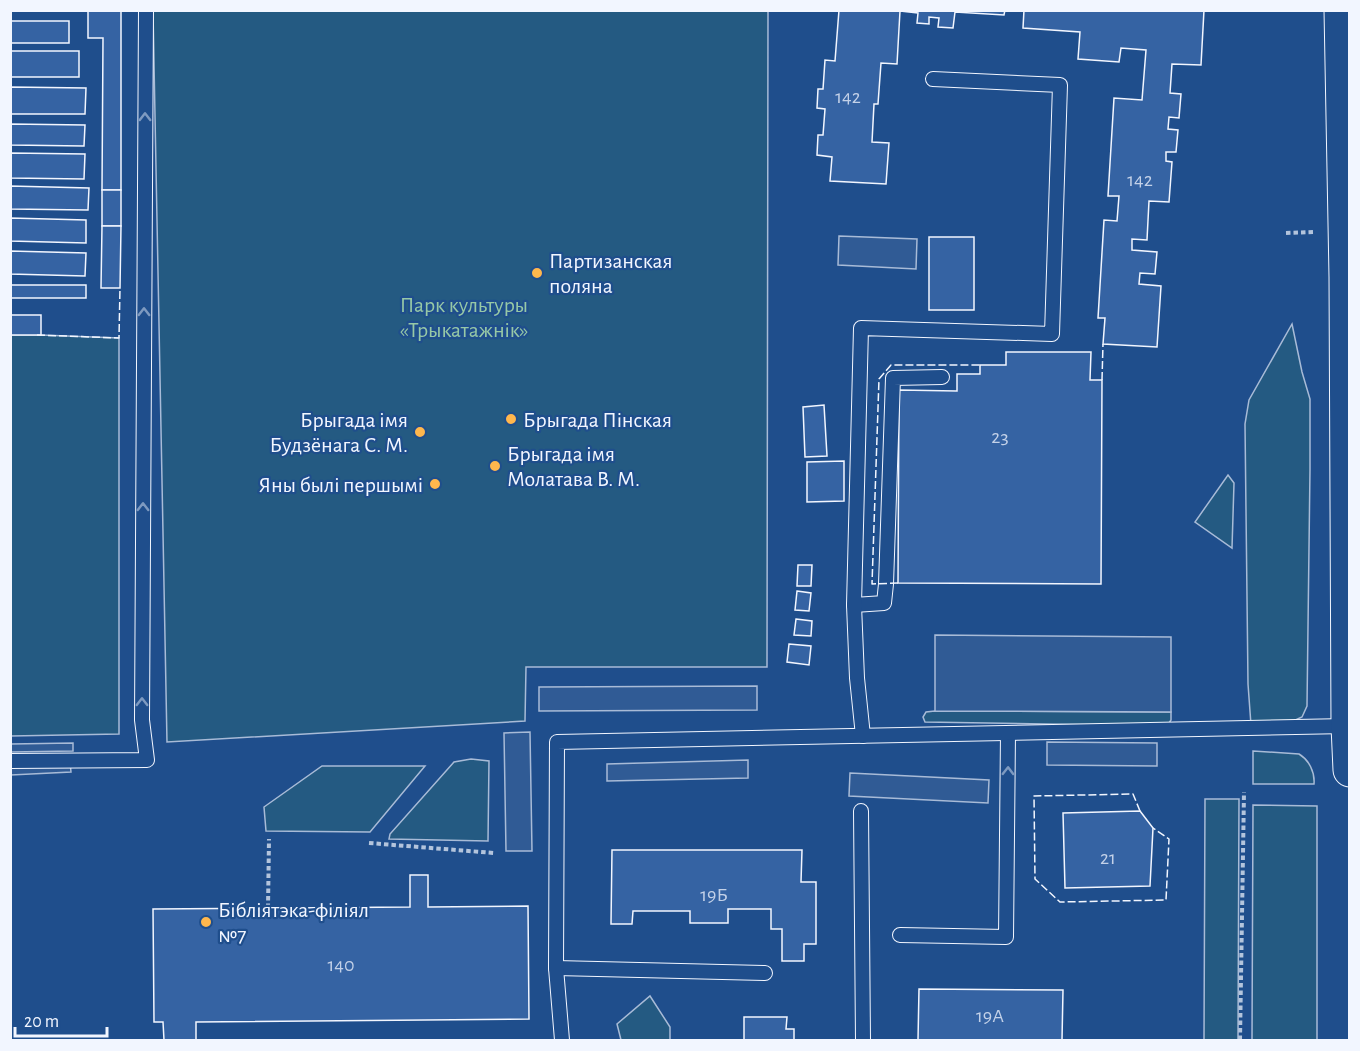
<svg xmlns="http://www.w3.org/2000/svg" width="1360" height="1051" viewBox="0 0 1360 1051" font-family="'Alegreya Sans',sans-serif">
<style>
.green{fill:#245a82;stroke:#a8bbd7;stroke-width:1.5}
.parking{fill:#305b95;stroke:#a8bbd7;stroke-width:1.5}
.building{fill:#3563a3;stroke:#f2f6ff;stroke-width:1.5}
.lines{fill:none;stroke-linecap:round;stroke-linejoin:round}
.service-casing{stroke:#f2f6ff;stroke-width:16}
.secondary-casing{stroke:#f2f6ff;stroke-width:35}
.path{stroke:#b3c4dc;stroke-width:4;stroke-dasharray:4.5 3;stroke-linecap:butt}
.service{stroke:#1f4e8c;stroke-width:14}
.secondary{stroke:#1f4e8c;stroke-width:33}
.fence{stroke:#f2f6ff;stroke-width:1.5;stroke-dasharray:8 3;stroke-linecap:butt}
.oneway{stroke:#7e9ac0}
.poi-dot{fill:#ffb74d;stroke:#1f4e8c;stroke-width:2}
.labels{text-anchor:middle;stroke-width:4.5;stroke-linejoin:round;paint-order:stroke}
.number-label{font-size:20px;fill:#c3d1e8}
.poi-label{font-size:22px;fill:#f2f6ff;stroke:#1f4e8c;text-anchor:start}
.park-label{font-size:22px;fill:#97c8a6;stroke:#1f4e8c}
</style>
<rect width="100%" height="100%" fill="#1f4e8c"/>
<g class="green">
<path d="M153 11H768L767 667H526L525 721 167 742Z"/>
<path d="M1292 324 1302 372 1310 399V469L1307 706 1302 717 1289 723 1251 725 1248 684 1245 424 1249 400Z"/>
<path d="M10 335H41L119 338V734L11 736Z"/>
<path d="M1228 475 1234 483 1232 548 1195 522Z"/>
<path d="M935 711 1171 712V720L1167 726 925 722 923 717 926 712Z"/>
<path d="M1253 751 1299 754C1309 760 1315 772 1314 784H1253Z"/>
<path d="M471 759 489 761 488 841 389 839 390 834 454 762Z"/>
<path d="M322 766H425L370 832 266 831 264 807Z"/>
<path d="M1205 799H1239L1238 1040H1204Z"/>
<path d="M1253 805 1317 806V1040H1252Z"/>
<path d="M650 996 670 1027V1040H621L617 1024Z"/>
</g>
<g class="parking">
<path d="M839 236 917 239 916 269 838 265Z"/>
<path d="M935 635 1171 637V712L935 711Z"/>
<path d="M757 686V710L539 711V687Z"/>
<path d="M530 732 532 851H506L504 733Z"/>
<path d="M1047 742 1157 743V766L1047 765Z"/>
<path d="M73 743V751L11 752V744Z"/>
<path d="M748 760V778L607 781V764Z"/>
<path d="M70 762 71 772 11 775 10 765Z"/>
<path d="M850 773 989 780 988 803 849 796Z"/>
</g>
<g class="building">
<path d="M88 10H121V190H102L103 38H88Z"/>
<path d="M839 10H1005L1004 15 955 12 953 28 938 27 939 18 929 17V24L917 23 918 13 900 11 897 64 881 63 878 104H874L872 142 889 143 886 184 830 181 832 157 817 155 818 135H823L825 109 817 108 818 89H823L825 60 835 61Z"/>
<path d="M1024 10H1204L1201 65 1172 64 1170 93 1181 94 1179 118 1169 117 1168 129 1178 130 1176 152H1166V161L1172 162 1169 202 1149 201 1147 240 1132 239V250L1157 252 1155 274 1140 273 1139 284 1161 286 1157 347 1103 344 1105 318H1098L1104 220 1117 221 1119 196H1108L1114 98 1142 100 1146 50 1121 48 1119 62 1078 59 1080 32 1023 28Z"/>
<rect x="10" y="21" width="59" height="22"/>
<rect x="10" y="51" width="69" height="26"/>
<path d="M10 87 86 88 85 114H10Z"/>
<path d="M10 124 85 125 84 146 10 145Z"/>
<path d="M10 153 85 154 84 179 10 178Z"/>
<path d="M10 186 89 188 88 210 10 209Z"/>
<rect x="102" y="190" width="19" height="36"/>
<path d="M10 218 86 220V243L10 241Z"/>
<path d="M102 226H121L120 288H101Z"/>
<rect x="929" y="237" width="45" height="73"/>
<path d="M10 251 86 253 85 276 10 274Z"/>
<rect x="10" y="285" width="76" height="13"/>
<rect x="10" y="315" width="31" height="20"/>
<path d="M1006 352H1091L1090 380H1102L1101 584 898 583 899 390 957 391V374H980V365H1006Z"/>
<path d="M824 405 827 456 805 457 803 407Z"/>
<path d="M844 461V501L807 502V462Z"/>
<path d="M798 565H812L811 586H797Z"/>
<path d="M797 591 811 593 809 611 795 610Z"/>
<path d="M796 619 812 621 811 636 794 635Z"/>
<path d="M789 644 811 646 809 665 787 662Z"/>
<path d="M1140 811 1153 828 1150 886 1065 888 1063 813Z"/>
<path d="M612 850H802L801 882H816V944H804V961H782V929H771V909H728V923H690V911H633L632 924H611Z"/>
<path d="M410 875H428V907L528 906 529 1019 196 1022V1040H164L163 1022H154L153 909 410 907Z"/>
<path d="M919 989 1063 990 1062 1040H918Z"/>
<path d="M744 1017H787L786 1029H794V1040H744Z"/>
</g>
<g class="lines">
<g class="service-casing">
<g id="service">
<path d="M854 605 884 603 886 584 893 378 942 377"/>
<path d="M863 736 857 678 854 605 861 328 1052 334 1060 85 933 79"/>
<path d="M10 761 147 760 142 720 146 10"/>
<path d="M861 811 863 1040"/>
<path d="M900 935 1006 937 1008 733"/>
<path d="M556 968 765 973"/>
<path d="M562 1040 556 968 557 742 1347 726"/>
</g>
</g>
<g class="secondary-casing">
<path id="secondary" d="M1341 10 1346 277 1348 726 1350 770"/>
</g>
<g class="path">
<path d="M1286 233 1315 232"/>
<path d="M369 843 494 853"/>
<path d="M268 908 269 839"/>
<path d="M1240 1040 1244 792"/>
</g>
<use href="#service" class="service"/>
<use href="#secondary" class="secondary"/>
<g class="fence">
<path d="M37 335 119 338 120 288"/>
<path d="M1102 380 1103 344"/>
<path d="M898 583 872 584 879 379 891 365H980"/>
<path d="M1140 811 1133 794 1034 796 1035 879 1060 902 1166 900 1169 839 1153 828"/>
</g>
</g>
<defs><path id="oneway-chevron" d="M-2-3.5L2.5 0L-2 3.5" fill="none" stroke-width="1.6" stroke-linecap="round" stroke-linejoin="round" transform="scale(1.5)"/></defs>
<g class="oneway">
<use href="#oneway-chevron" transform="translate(145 117) rotate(-90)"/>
<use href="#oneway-chevron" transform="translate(144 312) rotate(-90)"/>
<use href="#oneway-chevron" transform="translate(143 507) rotate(-90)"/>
<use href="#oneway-chevron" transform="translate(142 702) rotate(-90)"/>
<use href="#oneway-chevron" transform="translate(1008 771) rotate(-89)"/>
</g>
<g class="poi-dot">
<circle cx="537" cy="273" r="6"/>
<circle cx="511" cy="419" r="6"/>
<circle cx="420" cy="432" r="6"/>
<circle cx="495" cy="466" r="6"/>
<circle cx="435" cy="484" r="6"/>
<circle cx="206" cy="922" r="6"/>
</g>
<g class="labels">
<g class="number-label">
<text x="848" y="103">142</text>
<text x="1140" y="186">142</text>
<text x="1000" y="443">23</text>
<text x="1108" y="864">21</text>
<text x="714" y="901">19Б</text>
<text x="341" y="971">140</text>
<text x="990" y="1022">19А</text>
</g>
<g class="poi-label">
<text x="549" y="268">Партизанская<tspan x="549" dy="25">поляна</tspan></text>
<text x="408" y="427" text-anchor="end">Брыгада імя<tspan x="408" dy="25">Будзёнага С. М.</tspan></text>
<text x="523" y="427">Брыгада Пінская</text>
<text x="507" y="461">Брыгада імя<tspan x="507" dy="25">Молатава В. М.</tspan></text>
<text x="423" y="492" text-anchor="end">Яны былі першымі</text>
<text x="218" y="917">Бібліятэка-філіял<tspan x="218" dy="25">№7</tspan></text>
</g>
<g class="park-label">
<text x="464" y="312">Парк культуры<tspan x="464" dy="25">«Трыкатажнік»</tspan></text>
</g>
</g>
<rect width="1360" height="1051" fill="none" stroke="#f2f6ff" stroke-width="24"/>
<path d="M15 1027v9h92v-9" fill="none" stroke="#f2f6ff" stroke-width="3"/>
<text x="24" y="1027" font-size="18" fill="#f2f6ff" stroke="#1f4e8c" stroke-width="4.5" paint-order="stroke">20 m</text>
</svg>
